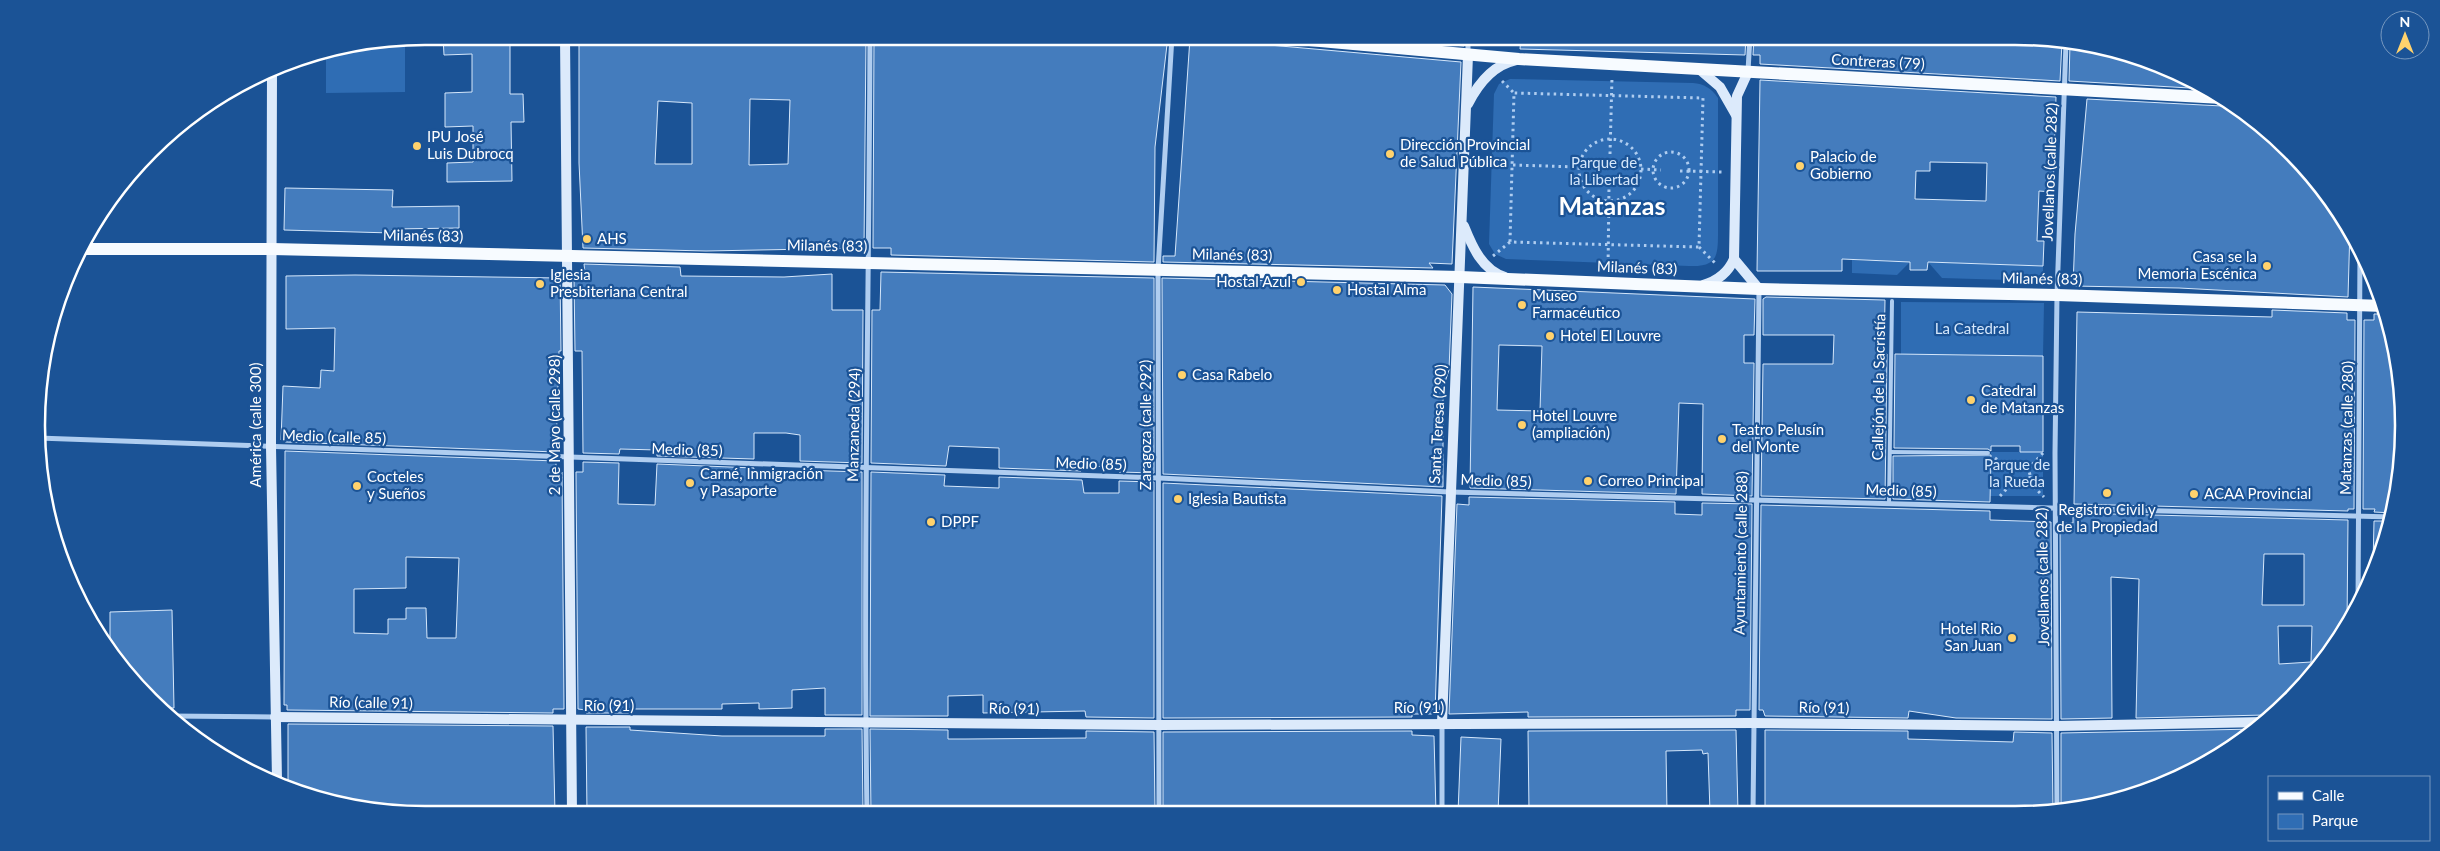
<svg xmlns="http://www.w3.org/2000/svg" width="2440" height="851" viewBox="0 0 2440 851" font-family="Lato,sans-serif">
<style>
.green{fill:#2f6db4}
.building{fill:#447cbd;stroke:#d5e7fb;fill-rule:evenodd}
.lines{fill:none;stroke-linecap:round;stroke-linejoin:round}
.path{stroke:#afcdf0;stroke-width:3;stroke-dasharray:2.5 4;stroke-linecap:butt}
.lane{stroke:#afcdf0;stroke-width:4}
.street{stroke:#afcdf0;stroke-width:5}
.secondary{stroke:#dceafb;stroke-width:10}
.primary{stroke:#f7fbff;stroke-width:12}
.poi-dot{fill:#ffd26d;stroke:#1b5396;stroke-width:2}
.labels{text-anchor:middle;stroke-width:4.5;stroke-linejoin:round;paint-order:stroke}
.street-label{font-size:15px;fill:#fff;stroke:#1b5396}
.poi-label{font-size:15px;fill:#fff;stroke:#1b5396;text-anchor:start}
.park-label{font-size:15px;fill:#d5e7fb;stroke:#1b5396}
.town-label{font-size:25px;font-weight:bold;fill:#fff;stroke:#1b5396}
.rim{fill:none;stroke:#fff;stroke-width:2.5}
</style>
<rect width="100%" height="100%" fill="#1b5396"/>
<g class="green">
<path d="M405 45V92L326 93V51L343 46Z"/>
<path d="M1510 79 1693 83C1704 84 1711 88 1718 98V230C1718 256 1718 267 1689 266L1506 259 1495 254 1489 244 1494 94 1499 84Z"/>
<path d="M1852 260 1910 262 1897 275 1852 273Z"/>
<path d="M1928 262 2043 266V281L1942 278Z"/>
<path d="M1901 302 2044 303 2043 356 1901 354Z"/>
<path d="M1991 452H2043V496H1990Z"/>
</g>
<g class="building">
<path d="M510 36V94H523L524 122H511L512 181 447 182V163L473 162V126L445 127V93L472 92V54L444 55 443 37Z"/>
<path d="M579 36H866L864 248 706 251 583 248 579 163ZM750 99 790 100 788 164 749 165ZM658 101 692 103V164H655Z"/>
<path d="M874 36H1115L1135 38V36H1168L1155 147 1154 262 891 255V248H873Z"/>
<path d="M1364 36H1464V46L1364 37Z"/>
<path d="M1521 36H1746L1745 55 1520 49Z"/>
<path d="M1754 36H2014L2062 42 2060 81 1760 64V55H1753Z"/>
<path d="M1190 38 1461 62 1452 264 1429 263 1433 268 1163 262V256H1175Z"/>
<path d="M2070 44 2115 49 2186 76 2207 89 2069 81Z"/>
<path d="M1760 80 2056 97 2053 192 2039 191 2037 241H2044L2043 266 1928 262 1927 270H1910V262L1842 259V271H1757ZM1930 162 1987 163 1986 201 1915 199 1916 171H1930Z"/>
<path d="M2087 99 2222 106 2229 103 2251 117 2307 169 2350 228 2348 297 2179 288 2073 286 2075 234Z"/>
<path d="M285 188 393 190 392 207 459 206V228L392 229V233L284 230Z"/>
<path d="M584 264 680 267 681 276 784 277 832 274V310H863L862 463 800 461V435L786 433H754V459L657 456V450L620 449 619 454 583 453 582 351H575L574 278H578V273H585Z"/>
<path d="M881 272 1154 278V473L1119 472V467L1081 466V471L999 468V448L949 446 946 466 871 463 872 310H880Z"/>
<path d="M355 275 560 278 561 351H559L556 452 285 442V440H281L283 386 320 388 321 370 334 371 335 328 286 329V276Z"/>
<path d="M1162 278 1445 285 1452 294 1449 370 1443 388V487L1163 474Z"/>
<path d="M2376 285 2382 298H2374V286Z"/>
<path d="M1473 287 1755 299 1754 335H1744V363H1754L1752 496 1702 494 1703 404 1679 403 1676 494 1470 488ZM1499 345 1542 346 1540 411 1497 410Z"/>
<path d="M1766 297 1885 300 1884 354H1887L1885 499 1761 496 1763 364H1833L1834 335H1763V299Z"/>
<path d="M2272 310 2347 313V320H2355L2354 509H2348V511L2074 504 2077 312 2272 317Z"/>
<path d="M2374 314H2386L2400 374 2403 451 2393 513 2374 512 2375 509H2363L2364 320H2374Z"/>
<path d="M1895 354 2043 356V452H2020V446H1991V451L1988 449 1894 448Z"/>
<path d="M285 451 556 461V472H562L564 709H553V713L287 710V705H284ZM406 557 459 558 456 638H427L426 608H406V619H388V634L354 633V589L406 588Z"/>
<path d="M1991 455 1990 502 1893 499V456Z"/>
<path d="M583 462 619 463 618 504 655 505 657 464 754 468V478L800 480V470L862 472V715H825V688L792 690V708L759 709V703L722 704V709H631V713H586V710L578 709 576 472H583Z"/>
<path d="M871 472 945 475 944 486 999 488V477L1082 480 1084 493H1119V481L1154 482V718L1086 717 1085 711 983 713V695L948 696V716H870Z"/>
<path d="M1163 483 1442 496 1435 714H1412V717L1163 718Z"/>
<path d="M1469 497 1675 502V514L1702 515V503L1752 504 1750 710H1736V716L1528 717V712L1449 714 1457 504 1469 505Z"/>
<path d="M1761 505 1990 511V520L2051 522 2052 719 1956 718 1909 711 1908 718 1765 716 1763 710H1759Z"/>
<path d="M2073 513 2348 520 2347 625 2271 718 2265 715 2136 718 2139 579 2111 577 2112 718 2061 719 2060 523H2073ZM2264 554H2304V605H2262ZM2278 626H2312L2311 662 2279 664Z"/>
<path d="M2374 521H2391L2374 565H2373Z"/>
<path d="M172 610 174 708H159L150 701 110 652V612Z"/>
<path d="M288 724 553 726 555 814 426 815 325 802 288 785Z"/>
<path d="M586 727H630V730L722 736H825V729H862L863 814H587Z"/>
<path d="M870 729 948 730V739H966L1086 738V731L1154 732 1155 813 871 814Z"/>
<path d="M2255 729 2186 775 2061 811V733Z"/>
<path d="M1736 730 1738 812H1710L1708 753 1703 754 1702 750 1666 751 1667 812H1529L1528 731Z"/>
<path d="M1765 730 1908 731V739L2013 742 2014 732 2052 733 2053 811 1765 812Z"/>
<path d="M1412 731V735L1434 736 1436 813H1163V732Z"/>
<path d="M1461 737 1501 739 1498 813H1458Z"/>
</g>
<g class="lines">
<g class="path">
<path d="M1502 81 1514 93"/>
<circle cx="1610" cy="170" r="31"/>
<circle cx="1671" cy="170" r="18"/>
<path d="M1610 154 1612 77"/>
<path d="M1513 165 1579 167"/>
<path d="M1641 169 1661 170"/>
<path d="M1680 171 1723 172"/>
<path d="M1699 247 1716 264"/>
<path d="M1493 256 1510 242 1699 247 1703 98 1514 93 1510 242"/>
<path d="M1608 270 1609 186"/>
<path d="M1995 458 2010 469"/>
<circle cx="2019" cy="476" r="11"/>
<path d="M2028 469 2043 453"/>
<path d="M2029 482 2044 497"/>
<path d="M2000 496 2011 484"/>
</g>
<g class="lane">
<path d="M1890 452 1988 453"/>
<path d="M1889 504 1892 301"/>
</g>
<g class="street">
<path d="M1468 53V36"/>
<path d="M1748 71 1750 36"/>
<path d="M38 438 1159 478 1450 492 2392 517"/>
<path d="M2358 605 2360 250"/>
<path d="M169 716 275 717"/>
<path d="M1442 723V813"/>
<path d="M2057 811 2055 453 2057 295 2066 43"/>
<path d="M1753 812 1759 290"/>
<path d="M1159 813 1158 270 1172 36"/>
<path d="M867 814C863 555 869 295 870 36"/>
</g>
<g class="secondary">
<path d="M565 36 572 814"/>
<path d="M272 69 271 447 277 780"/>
<path d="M1699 69 1720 87 1736 115"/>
<path d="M1748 72 1737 96 1734 259 1759 289"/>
<path d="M1468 104C1478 84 1493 65 1516 60"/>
<path d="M1464 226C1472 246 1482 270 1505 277"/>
<path d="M1703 285C1717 281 1728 273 1734 259"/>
<path d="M275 717 1159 725 1754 723 2057 726 2265 722"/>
<path d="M1442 723 1468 55"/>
</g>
<g class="primary">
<path d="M1264 36 1519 59 2222 98"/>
<path d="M79 249H272L1460 277 1759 289 2057 295 2384 306"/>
</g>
</g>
<g class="poi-dot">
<circle cx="417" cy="146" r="5"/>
<circle cx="1390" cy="154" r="5"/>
<circle cx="1800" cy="166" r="5"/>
<circle cx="587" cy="239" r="5"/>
<circle cx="2267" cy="266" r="5"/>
<circle cx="1301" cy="282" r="5"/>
<circle cx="540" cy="284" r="5"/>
<circle cx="1337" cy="290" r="5"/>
<circle cx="1522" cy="305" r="5"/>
<circle cx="1550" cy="336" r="5"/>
<circle cx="1182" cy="375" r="5"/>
<circle cx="1971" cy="400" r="5"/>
<circle cx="1522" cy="425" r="5"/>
<circle cx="1722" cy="439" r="5"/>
<circle cx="1588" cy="481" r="5"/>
<circle cx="690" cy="483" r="5"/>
<circle cx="357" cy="486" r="5"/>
<circle cx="2107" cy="493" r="5"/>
<circle cx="2194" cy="494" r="5"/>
<circle cx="1178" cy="499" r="5"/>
<circle cx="931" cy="522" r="5"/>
<circle cx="2012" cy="638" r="5"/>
</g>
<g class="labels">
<g class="street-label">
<text transform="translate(1878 62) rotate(3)" y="5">Contreras (79)</text>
<text transform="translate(2050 172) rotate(-88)" y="5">Jovellanos (calle 282)</text>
<text transform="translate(423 236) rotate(1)" y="5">Milanés (83)</text>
<text transform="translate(827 246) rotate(1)" y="5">Milanés (83)</text>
<text transform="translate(1232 255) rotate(1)" y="5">Milanés (83)</text>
<text transform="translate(1637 268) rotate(2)" y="5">Milanés (83)</text>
<text transform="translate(2042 279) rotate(1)" y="5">Milanés (83)</text>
<text transform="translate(1879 387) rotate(-89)" y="5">Callejón de la Sacristía</text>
<text transform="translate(1438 424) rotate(-87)" y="5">Santa Teresa (290)</text>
<text transform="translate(256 425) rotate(-90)" y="5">América (calle 300)</text>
<text transform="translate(555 425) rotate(-90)" y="5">2 de Mayo (calle 298)</text>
<text transform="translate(854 425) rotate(-89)" y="5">Manzaneda (294)</text>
<text transform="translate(1146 425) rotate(-90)" y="5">Zaragoza (calle 292)</text>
<text transform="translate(2347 428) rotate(-89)" y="5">Matanzas (calle 280)</text>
<text transform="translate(334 437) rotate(2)" y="5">Medio (calle 85)</text>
<text transform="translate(687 450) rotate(2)" y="5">Medio (85)</text>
<text transform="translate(1091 464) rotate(2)" y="5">Medio (85)</text>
<text transform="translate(1496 481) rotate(2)" y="5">Medio (85)</text>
<text transform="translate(1901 491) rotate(2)" y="5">Medio (85)</text>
<text transform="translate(1741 553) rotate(-89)" y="5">Ayuntamiento (calle 288)</text>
<text transform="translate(2043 577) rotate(-91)" y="5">Jovellanos (calle 282)</text>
<text transform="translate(371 703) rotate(1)" y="5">Río (calle 91)</text>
<text x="609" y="711">Río (91)</text>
<text x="1419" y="713">Río (91)</text>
<text transform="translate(1824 708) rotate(1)" y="5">Río (91)</text>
<text transform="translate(1014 709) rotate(1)" y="5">Río (91)</text>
</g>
<g class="poi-label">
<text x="427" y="142">IPU José<tspan x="427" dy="17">Luis Dubrocq</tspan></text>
<text x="1400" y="150">Dirección Provincial<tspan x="1400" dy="17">de Salud Pública</tspan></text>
<text x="1810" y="162">Palacio de<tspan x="1810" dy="17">Gobierno</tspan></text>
<text x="597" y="244">AHS</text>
<text x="2257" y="262" text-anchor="end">Casa se la<tspan x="2257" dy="17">Memoria Escénica</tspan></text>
<text x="550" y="280">Iglesia<tspan x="550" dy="17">Presbiteriana Central</tspan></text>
<text x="1291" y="287" text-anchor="end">Hostal Azul</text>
<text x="1347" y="295">Hostal Alma</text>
<text x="1532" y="301">Museo<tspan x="1532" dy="17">Farmacéutico</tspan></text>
<text x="1560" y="341">Hotel El Louvre</text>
<text x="1192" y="380">Casa Rabelo</text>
<text x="1981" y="396">Catedral<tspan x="1981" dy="17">de Matanzas</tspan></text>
<text x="1532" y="421">Hotel Louvre<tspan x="1532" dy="17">(ampliación)</tspan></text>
<text x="1732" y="435">Teatro Pelusín<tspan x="1732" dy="17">del Monte</tspan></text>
<text x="700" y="479">Carné, Inmigración<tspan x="700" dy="17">y Pasaporte</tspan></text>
<text x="367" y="482">Cocteles<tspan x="367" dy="17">y Sueños</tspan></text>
<text x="1598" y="486">Correo Principal</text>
<text x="2204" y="499">ACAA Provincial</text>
<text x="1188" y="504">Iglesia Bautista</text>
<text x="2107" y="515" text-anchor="middle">Registro Civil y<tspan x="2107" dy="17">de la Propiedad</tspan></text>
<text x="941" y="527">DPPF</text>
<text x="2002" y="634" text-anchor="end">Hotel Rio<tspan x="2002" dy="17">San Juan</tspan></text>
</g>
<g class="park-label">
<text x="1604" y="168">Parque de<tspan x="1604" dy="17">la Libertad</tspan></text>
<text x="1972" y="334">La Catedral</text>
<text x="2017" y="470">Parque de<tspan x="2017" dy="17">la Rueda</tspan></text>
</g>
<g class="town-label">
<text x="1612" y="215">Matanzas</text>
</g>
</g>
<path d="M0 0H2440V851H0ZM425 45H2015A380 380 0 0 1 2395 425V426A380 380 0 0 1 2015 806H425A380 380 0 0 1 45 426V425A380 380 0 0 1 425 45Z" fill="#1b5396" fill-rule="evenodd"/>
<path class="rim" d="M425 45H2015A380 380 0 0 1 2395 425V426A380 380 0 0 1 2015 806H425A380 380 0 0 1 45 426V425A380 380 0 0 1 425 45Z"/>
<rect x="2268" y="776" width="162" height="65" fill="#1b5396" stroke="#7698c0"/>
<rect x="2278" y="792" width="25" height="8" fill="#f7fbff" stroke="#7698c0"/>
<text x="2312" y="801" font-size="15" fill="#ffffff">Calle</text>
<rect x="2278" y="814" width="25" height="15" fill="#2f6db4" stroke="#7698c0"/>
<text x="2312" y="826" font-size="15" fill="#ffffff">Parque</text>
<g transform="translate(2405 35)"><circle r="24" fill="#1b5396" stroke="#7698c0"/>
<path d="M0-4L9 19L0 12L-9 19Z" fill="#ffd26d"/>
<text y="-8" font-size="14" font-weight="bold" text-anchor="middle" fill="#ffffff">N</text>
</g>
</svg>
